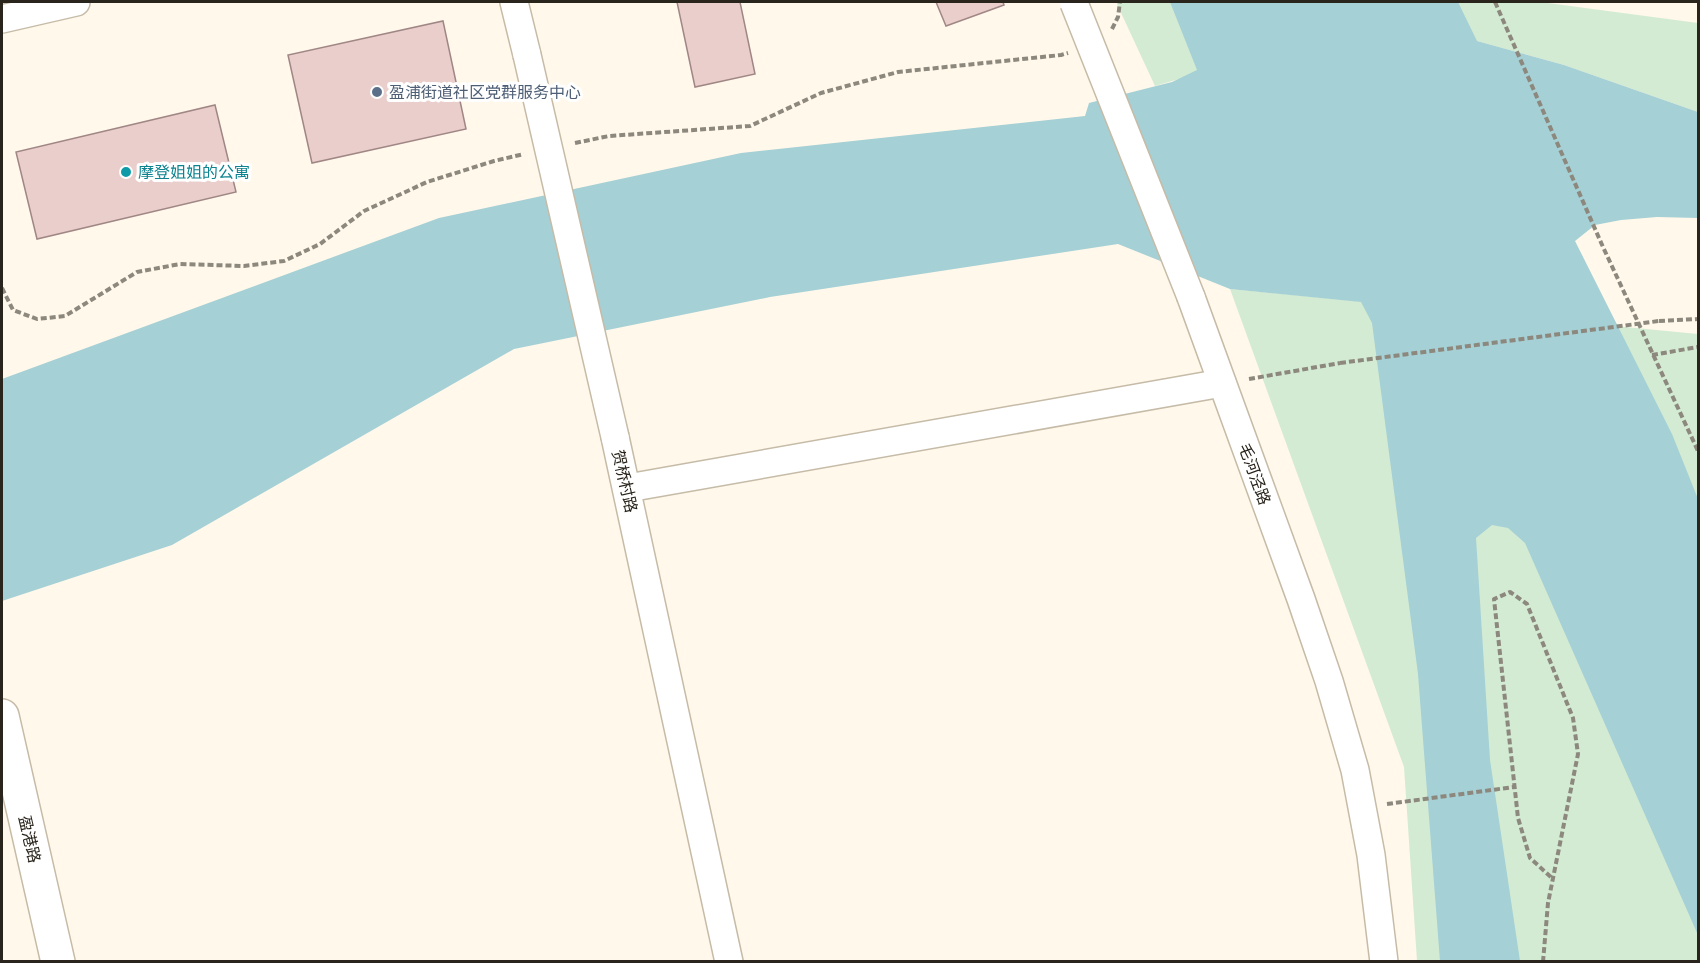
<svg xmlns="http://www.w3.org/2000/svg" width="1700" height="963" viewBox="0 0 1700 963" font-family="Lato,'Noto Sans SC',sans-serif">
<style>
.green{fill:#d3ebd3}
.water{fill:#a5d0d5}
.building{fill:#e9cecc;stroke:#a08785;stroke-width:1.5}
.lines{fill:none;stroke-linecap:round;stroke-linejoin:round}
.minor-casing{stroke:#c6bba7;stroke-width:30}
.secondary-casing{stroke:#c6bba7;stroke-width:36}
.path{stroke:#8d887d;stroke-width:4;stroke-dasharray:6 3;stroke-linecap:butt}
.minor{stroke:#fff;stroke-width:27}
.secondary{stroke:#fff;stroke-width:33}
.minor-bridge-casing{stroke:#c6bba7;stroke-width:30;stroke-linecap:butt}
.path-bridge{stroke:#8d887d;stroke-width:4;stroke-dasharray:6 3;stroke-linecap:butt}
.minor-bridge{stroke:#fff;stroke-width:27}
.service-dot{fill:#5c6f8a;stroke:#fff;stroke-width:2}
.culture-dot{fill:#0f9aa8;stroke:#fff;stroke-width:2}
.labels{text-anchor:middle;stroke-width:6;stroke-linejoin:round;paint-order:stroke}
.service-label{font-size:16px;fill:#4e5e75;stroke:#fff;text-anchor:start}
.culture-label{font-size:16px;fill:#0d838f;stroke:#fff;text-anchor:start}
.street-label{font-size:16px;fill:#29251d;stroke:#fff}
</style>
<rect width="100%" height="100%" fill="#fff8eb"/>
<g class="green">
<path d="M1116 2H1540L1698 23V112L1564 65 1477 41 1213 69 1155 86Z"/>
<path d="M1230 289 1698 334V961H1417L1404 767Z"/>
</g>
<path class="water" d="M1170 2H1458L1477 41 1564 65 1698 112V218L1657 217 1621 220 1595 225 1575 241 1672 434 1698 499V935L1525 543 1508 528 1492 525 1476 538 1490 760 1520 961H1440L1418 674 1372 323 1361 302 1230 289 1118 244 770 297 514 349 172 545 2 601V379L439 218 741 153 1085 116 1089 103 1172 82 1197 70Z"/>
<g class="building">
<path d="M677 2H740L755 74 695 87Z"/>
<path d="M936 2H1003L1004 5 946 26Z"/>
<path d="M443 21 466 129 312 163 288 55Z"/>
<path d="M215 105 236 192 37 239 16 152Z"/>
</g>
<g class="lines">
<g class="minor-casing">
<g id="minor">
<path d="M514 2 527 55"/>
<path d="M2 19 76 2"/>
<path d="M1191 297 1301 599 1329 681 1355 770 1371 855 1384 962"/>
<path d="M615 437 729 962"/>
<path d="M628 488 1222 383"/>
</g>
</g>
<g class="secondary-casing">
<path id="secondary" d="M2 716 58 962"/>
</g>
<g class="path">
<path d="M1495 2 1603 247 1698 451"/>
<path d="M1112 29 1118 17 1120 2"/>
<path d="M575 143 609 136 750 126 821 93 898 72 1061 55 1068 53"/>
<path d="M2 288 13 310 37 319 65 316 137 272 180 264 244 266 284 261 320 244 364 211 427 182 494 161 524 154"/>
<path d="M1659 321 1698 319"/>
<path d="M1652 355 1698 347"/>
<path d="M1249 379 1340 363"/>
<path d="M1387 804 1514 787"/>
<path d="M1543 962 1548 903 1578 754 1573 718 1527 604 1510 592 1494 599 1518 818 1530 858 1552 878"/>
</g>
<use href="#minor" class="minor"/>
<use href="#secondary" class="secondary"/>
<g class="minor-bridge-casing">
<g id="minor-bridge">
<path d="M1074 3 1191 297"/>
<path d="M527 55 615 437"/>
</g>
</g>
<path class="path-bridge" d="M1340 363 1659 321"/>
<use href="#minor-bridge" class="minor-bridge"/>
</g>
<circle class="service-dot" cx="377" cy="92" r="6"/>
<circle class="culture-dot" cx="126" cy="172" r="6"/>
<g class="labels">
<g class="service-label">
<text x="389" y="98">盈浦街道社区党群服务中心</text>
</g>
<g class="culture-label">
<text x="138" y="178">摩登姐姐的公寓</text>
</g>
<g class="street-label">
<text transform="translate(1255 474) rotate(70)" y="6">毛河泾路</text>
<text transform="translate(625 481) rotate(77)" y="6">贺桥村路</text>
<text transform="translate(30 839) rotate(77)" y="6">盈港路</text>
</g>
</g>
<rect width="1700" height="963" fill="none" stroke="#29251d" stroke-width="6"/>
</svg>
